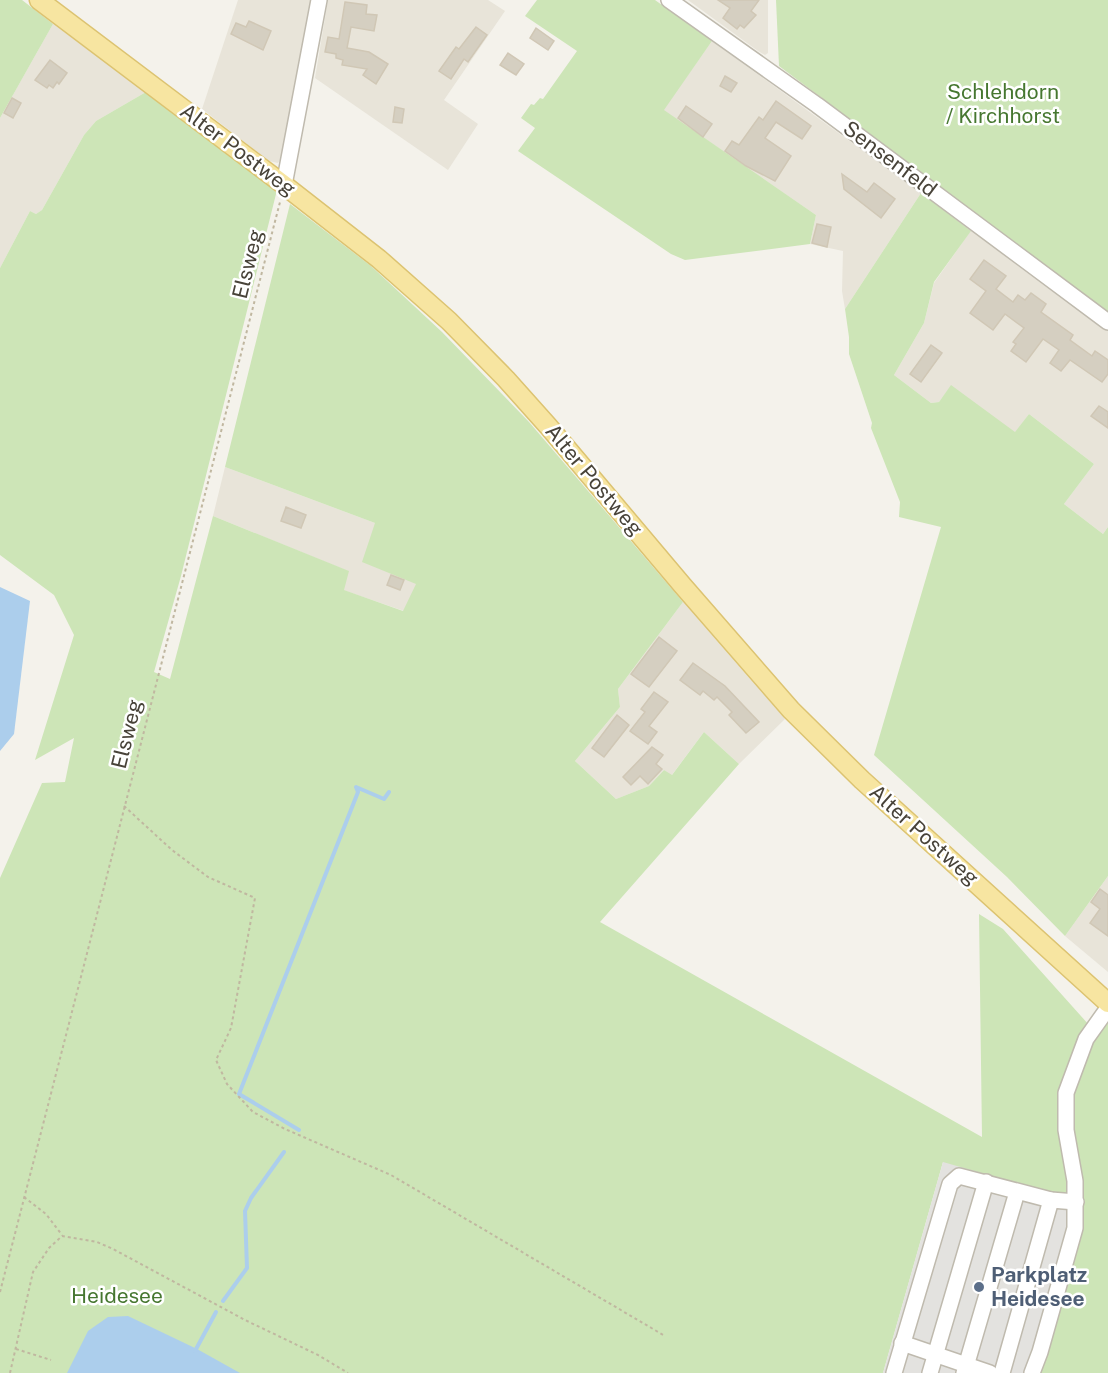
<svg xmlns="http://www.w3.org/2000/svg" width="1108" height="1373" viewBox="0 0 1108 1373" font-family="'Public Sans',sans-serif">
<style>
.residential{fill:#e8e4d9}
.green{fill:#cde5b7}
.parking{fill:#e3e2df}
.water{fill:#acceec}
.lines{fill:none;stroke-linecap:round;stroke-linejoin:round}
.stream{stroke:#acceec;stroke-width:4}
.building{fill:#d5cfc1;stroke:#d0c7b5;stroke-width:1.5}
.minor-casing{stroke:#bfbaae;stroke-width:18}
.major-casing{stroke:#dcc371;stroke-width:21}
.path{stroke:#c0b7a0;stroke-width:2;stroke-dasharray:3 3;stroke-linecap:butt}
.minor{stroke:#fff;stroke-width:15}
.major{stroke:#f7e5a1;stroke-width:18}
.service-dot{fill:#5c6f8a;stroke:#fff;stroke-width:2}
.labels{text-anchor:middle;stroke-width:5;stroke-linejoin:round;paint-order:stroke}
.park-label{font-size:21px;fill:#467730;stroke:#fff}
.street-label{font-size:21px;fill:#484339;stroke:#fff}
.service-label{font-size:21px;font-weight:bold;fill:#4e5e75;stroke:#fff;text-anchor:start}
</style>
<rect width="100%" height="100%" fill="#f4f2eb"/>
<g class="residential">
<path d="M238 0H314L283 157 278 163 269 161 202 109Z"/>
<path d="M328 0H488L505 11 444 100 478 124 448 170 315 78Z"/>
<path d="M688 0H768V53L765 55 758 51Z"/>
<path d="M53 24 146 92 96 121 84 135 42 210 36 214 30 211 0 268V118Z"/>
<path d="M712 41 921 193 845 309 842 291 843 251 810 244 816 215 663 110Z"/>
<path d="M972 229 1108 330V527L1103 534 1064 504 1094 464 1029 414 1015 433 951 386 939 402 931 403 894 375 924 323 934 283Z"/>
<path d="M225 467 375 523 417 583 404 611 343 590 348 571 213 516Z"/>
<path d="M683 602 785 719 739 764 704 732 671 776 664 770 649 786 616 799 575 761 620 707 618 689Z"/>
<path d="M1108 876V972L1065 936Z"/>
</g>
<g class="green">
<path d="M0 0H22L53 24 0 118Z"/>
<path d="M537 0H655L712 41 664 110 816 215 810 244 685 260 671 254 518 151 535 128 521 118 531 104 534 105 540 98 543 99 577 51 525 16Z"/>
<path d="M776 0H1108V312L779 66Z"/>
<path d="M146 92 277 190 181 576 154 672 170 679 213 516 349 571 344 590 403 611 416 584 362 562 375 523 225 467 290 204 371 266 442 332 529 422 683 602 618 689 620 707 575 761 616 799 649 786 664 770 672 775 704 732 739 764 600 922 982 1137 979 914 1003 929 1098 1035 1108 1023V1373H1028L943 1162 883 1373H0V878L42 783 65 782 74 738 35 760 74 635 54 595 0 555V268L30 211 36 214 42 210 84 135 96 121Z"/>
<path d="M921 193 971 231 934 282 924 323 894 375 931 403 939 402 951 385 1015 432 1029 414 1094 464 1064 504 1103 534 1108 527V876L1065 936 1007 877 874 755 941 527 899 517 900 502 871 428 872 423 849 354V337L845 309Z"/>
</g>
<path class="parking" d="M943 1162 1075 1200 1028 1373H883Z"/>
<g class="water">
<path d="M0 587 30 601 14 734 0 751Z"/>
<path d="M128 1316 197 1349 240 1373H67L88 1331 108 1317Z"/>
</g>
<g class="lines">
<g class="stream">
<path d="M299 1130 239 1094 358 792 356 787 384 799 389 792"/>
<path d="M223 1301 247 1268 245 1211 251 1198 284 1152"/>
<path d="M195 1351 216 1312"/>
</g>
</g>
<g class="building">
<path d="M718 0H759L751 11 756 15 744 28 740 25 737 29 723 18 730 8Z"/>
<path d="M345 2 367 5 366 14 377 15 374 31 351 27 347 48 369 52 388 64 376 84 363 75 367 69 342 65 343 60 336 58V54L325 52 328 37 339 39Z"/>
<path d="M249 21 271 31 263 50 231 34 236 23 246 27Z"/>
<path d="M476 27 487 35 468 62 464 59 451 79 439 71 456 47 459 49Z"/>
<path d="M536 28 554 41 548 50 530 38Z"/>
<path d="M508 53 524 64 516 75 500 65Z"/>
<path d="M50 60 67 73 59 84 57 82 53 88 49 85 47 88 35 80Z"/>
<path d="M725 76 737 83 731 92 720 86Z"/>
<path d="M12 98 21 103 13 118 4 113Z"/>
<path d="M776 101 811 126 802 139 776 122 765 138 791 156 775 181 746 166 725 151 732 141 739 145 759 117 763 120Z"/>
<path d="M686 106 712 124 703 137 678 118Z"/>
<path d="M395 107 404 109 402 123 393 122Z"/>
<path d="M842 174 867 192 874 183 895 199 881 218 844 189Z"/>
<path d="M817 224 831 227 827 247 812 243Z"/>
<path d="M984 260 1006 276 996 289 1013 302 1018 295 1025 300 1031 293 1046 304 1041 312 1073 335 1070 340 1092 356 1095 351 1108 360V374L1102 382 1070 360 1061 371 1050 363 1059 350 1043 339 1026 362 1011 351 1016 344 1013 342 1024 328 1005 314 993 330 970 313 986 291 970 279Z"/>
<path d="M931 345 942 353 921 382 910 374Z"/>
<path d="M1099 406 1108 412V428L1091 416Z"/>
<path d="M286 507 306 515 301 528 281 521Z"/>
<path d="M391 575 404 580 400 590 387 585Z"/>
<path d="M659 637 677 651 649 687 631 674Z"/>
<path d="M693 663 725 686 759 722 746 733 729 715 732 712 717 697 714 700 703 691 700 695 680 680Z"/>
<path d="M654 692 668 702 649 726 657 732 648 744 630 731 645 712 641 709Z"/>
<path d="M617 715 629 725 604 757 592 748Z"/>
<path d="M652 747 663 755 656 764 662 769 648 784 640 776 631 785 623 777Z"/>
<path d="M1100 889 1108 895V936L1090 923 1100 909 1091 902Z"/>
</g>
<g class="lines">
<g class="minor-casing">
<g id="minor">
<path d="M669 0 817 105 1108 322"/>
<path d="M284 185 319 0"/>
<path d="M902 1343 990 1373"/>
<path d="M894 1373 950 1184 959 1176 1051 1200 1076 1202"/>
<path d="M930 1373 986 1182"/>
<path d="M964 1373 1017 1192"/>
<path d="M1002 1373 1051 1200"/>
<path d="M1032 1373 1040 1352 1075 1228V1181L1066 1130V1093L1086 1039 1108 1008"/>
</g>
</g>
<g class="major-casing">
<path id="major" d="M39 0 284 185 379 259 449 321 506 379 548 426 683 586 791 710 862 780 1108 1003"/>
</g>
<g class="path">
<path d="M124 806 172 850 208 877 255 898 231 1028 216 1060 227 1084 253 1112 285 1129 391 1175 665 1336"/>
<path d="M24 1197 46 1214 62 1235"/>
<path d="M0 1292 280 202"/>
<path d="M16 1349 51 1360"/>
<path d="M10 1373 33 1272 49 1248 62 1236 97 1242 113 1249 245 1320 318 1355 348 1373"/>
</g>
<use href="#minor" class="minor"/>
<use href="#major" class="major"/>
</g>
<circle class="service-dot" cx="979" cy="1287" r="6"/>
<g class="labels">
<g class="park-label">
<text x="1003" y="99">Schlehdorn<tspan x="1003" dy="24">/ Kirchhorst</tspan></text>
<text x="117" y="1303">Heidesee</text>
</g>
<g class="street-label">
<text transform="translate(238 150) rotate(37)" y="7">Alter Postweg</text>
<text transform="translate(890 159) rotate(37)" y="7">Sensenfeld</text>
<text transform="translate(248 264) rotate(-76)" y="7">Elsweg</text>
<text transform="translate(594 480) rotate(50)" y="7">Alter Postweg</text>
<text transform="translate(127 734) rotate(-76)" y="7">Elsweg</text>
<text transform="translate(924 835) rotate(42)" y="7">Alter Postweg</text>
</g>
<g class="service-label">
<text x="991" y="1282">Parkplatz<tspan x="991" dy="24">Heidesee</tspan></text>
</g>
</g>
</svg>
